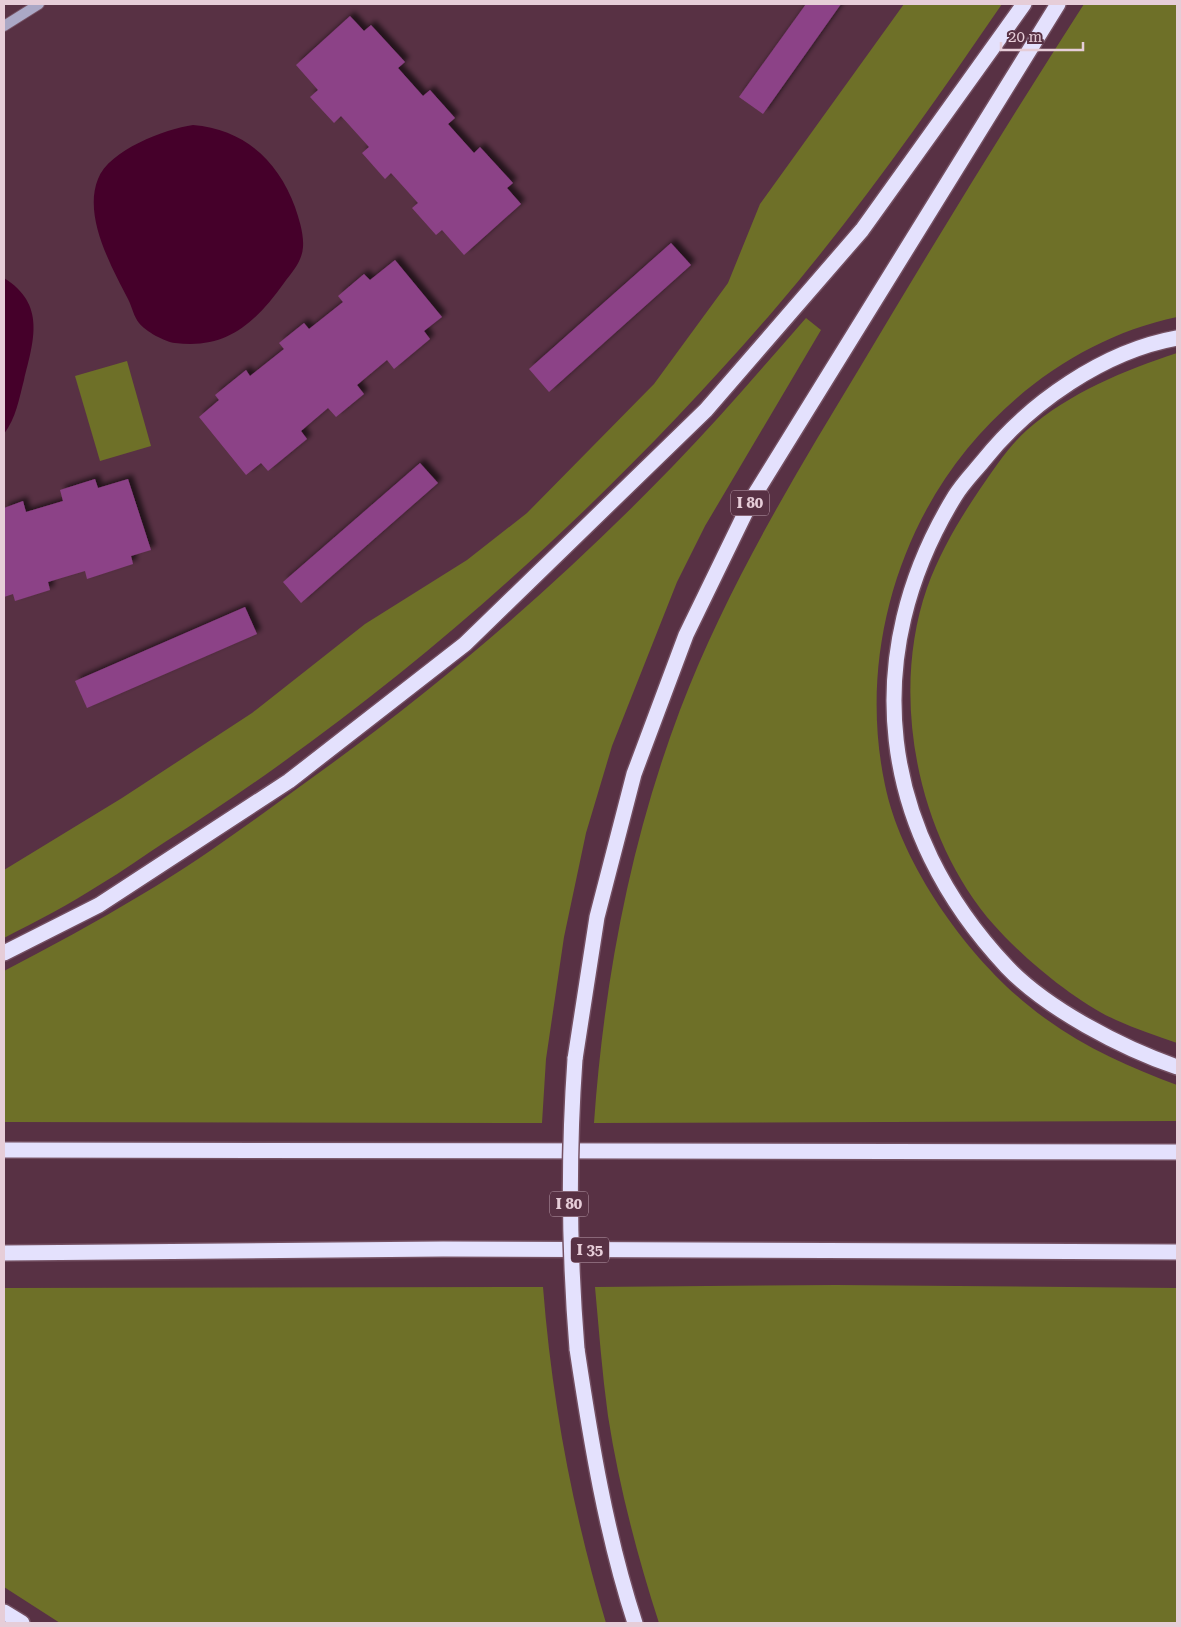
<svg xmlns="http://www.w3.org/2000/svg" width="1181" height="1627" viewBox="0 0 1181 1627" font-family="'Roboto Serif',serif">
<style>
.green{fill:#6e7028}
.water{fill:#45002a}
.building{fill:#8c4287;filter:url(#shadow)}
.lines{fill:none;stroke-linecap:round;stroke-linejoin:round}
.secondary-casing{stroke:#745062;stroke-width:12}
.highway-casing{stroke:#745062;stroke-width:18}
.secondary{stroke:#aba8c6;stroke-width:10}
.highway{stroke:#e4e1fd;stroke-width:15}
.highway-bridge-casing{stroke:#745062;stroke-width:18;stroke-linecap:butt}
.highway-bridge{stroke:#e4e1fd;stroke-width:15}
.labels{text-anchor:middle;stroke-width:4;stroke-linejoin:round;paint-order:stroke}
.shield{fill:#583144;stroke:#bb9eac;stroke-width:1}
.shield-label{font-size:15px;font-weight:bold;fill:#e6cdd8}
</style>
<defs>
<filter id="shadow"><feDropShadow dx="4.5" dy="-4.5" stdDeviation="2.5" flood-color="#0009"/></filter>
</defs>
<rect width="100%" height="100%" fill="#583144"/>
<g class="green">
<path d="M904 4H1002C930 109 857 213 774 310 597 515 393 697 165 842 143 856 123 871 101 884 70 904 37 921 4 938V870L122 798 252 713 365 624 467 560 527 513 654 384 728 283 760 204Z"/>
<path d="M1084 4H1177V317C1095 334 1020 384 967 449 892 541 860 668 885 785 902 869 976 970 1046 1019 1086 1048 1131 1068 1177 1085V1121L594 1123C604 982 630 842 680 710 726 589 792 480 859 369 932 246 1007 124 1084 4Z"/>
<path d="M806 318 821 330 705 526 677 582 612 746 586 833 564 937 546 1059 542 1123 4 1122V971C50 947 96 922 141 895 199 861 254 820 309 780 439 687 562 581 673 466 719 419 762 368 806 318Z"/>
<path d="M1177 353V1043C1157 1036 1136 1029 1116 1020 1077 1003 1022 957 994 925 918 839 889 697 927 588 940 552 959 520 980 489 994 469 1009 446 1027 430 1069 393 1125 370 1177 353Z"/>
<path d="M127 361 151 446 100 461 75 376Z"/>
<path d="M836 1285 1177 1288V1623H659C637 1555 619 1486 608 1416 602 1373 599 1330 595 1287Z"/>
<path d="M543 1287C552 1402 573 1513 606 1623H60L4 1587V1288Z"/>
</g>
<g class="water">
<path d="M193 125C243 129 278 160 295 207 299 219 304 234 303 247 302 262 292 272 284 283 256 322 227 350 175 343 165 342 145 331 139 323 134 317 132 307 128 299 111 266 83 216 98 179 109 150 165 129 193 125Z"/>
<path d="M4 278C46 304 34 340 24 380 19 399 16 418 4 434Z"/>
</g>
<g class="building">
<path d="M806 4H841L763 114 739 97Z"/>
<path d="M350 16 364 31 371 25 405 62 398 68 423 96 430 90 455 118 448 124 474 153 480 147 513 183 507 188 521 204 464 255 442 230 436 235 412 208 418 203 391 173 385 179 362 153 369 147 341 116 334 123 310 97 318 90 296 65Z"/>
<path d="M671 243 691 265 549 392 529 369Z"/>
<path d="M395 260 442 317 424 331 430 339 394 369 387 360 357 385 364 394 336 417 328 408 301 431 307 439 268 471 261 463 246 475 199 417 219 400 215 395 246 370 250 376 284 349 279 343 304 323 309 329 343 302 338 296 364 274 370 280Z"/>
<path d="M420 463 438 483 301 603 283 582Z"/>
<path d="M95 479 98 488 128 479 151 550 131 556 133 564 87 579 85 571 48 582 50 590 15 601 13 594 4 597V508L23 501 26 512 63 501 60 490Z"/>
<path d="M245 607 257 634 87 708 75 681Z"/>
</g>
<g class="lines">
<g class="secondary-casing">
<path id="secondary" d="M4 26 39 4"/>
</g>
<g class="highway-casing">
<g id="highway">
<path d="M1177 338C1104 351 1029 403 983 461 974 472 963 483 955 496 857 656 879 831 1007 967 1047 1009 1122 1048 1177 1067"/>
<path d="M4 953 99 905 289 781 465 644 706 410 862 230 1024 4"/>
<path d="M575 1059 597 917 634 774 686 635 752 499 1058 4"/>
<path d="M4 1150 1177 1152"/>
<path d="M4 1253 443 1249 1177 1252"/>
<path d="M577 1349C591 1442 606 1534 635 1623"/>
<path d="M4 1612 22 1623"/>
</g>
</g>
<use href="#secondary" class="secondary"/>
<use href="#highway" class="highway"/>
<g class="highway-bridge-casing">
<path id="highway-bridge" d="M575 1059C568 1157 569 1251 577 1349"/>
</g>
<use href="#highway-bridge" class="highway-bridge"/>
</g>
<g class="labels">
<g class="shield">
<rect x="731" y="490.5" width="38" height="25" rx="4"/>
<rect x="550" y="1191.5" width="38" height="25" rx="4"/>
<rect x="571" y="1237.5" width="38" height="25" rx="4"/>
</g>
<g class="shield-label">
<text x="750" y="508">I 80</text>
<text x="569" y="1209">I 80</text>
<text x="590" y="1255">I 35</text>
</g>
</g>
<rect width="1181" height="1627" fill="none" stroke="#e6cdd8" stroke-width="10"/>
<path d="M1001 42v8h82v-8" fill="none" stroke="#e6cdd8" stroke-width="2.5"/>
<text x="1008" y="42" font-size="15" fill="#e6cdd8" stroke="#583144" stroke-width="4" paint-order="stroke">20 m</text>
</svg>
